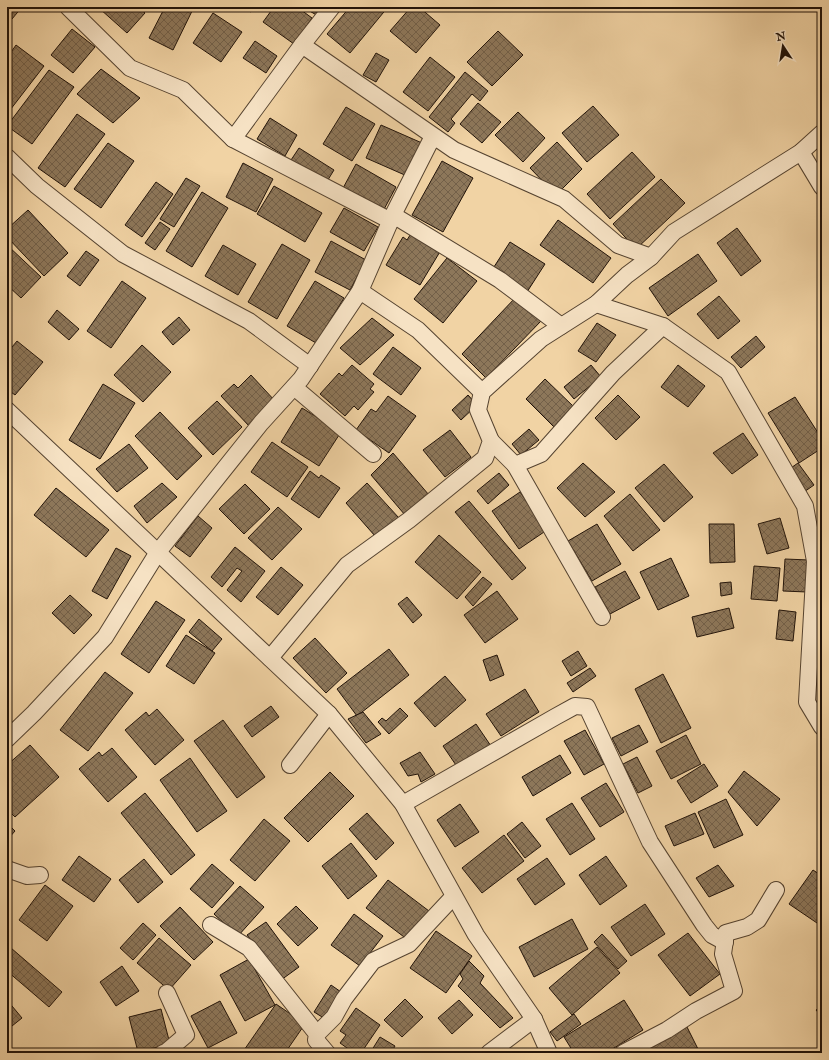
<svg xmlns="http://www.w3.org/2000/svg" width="829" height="1060" viewBox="0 0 829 1060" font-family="'IM FELL English',serif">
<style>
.building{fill:url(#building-cross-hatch);stroke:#211309}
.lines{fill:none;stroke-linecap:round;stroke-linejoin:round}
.street-casing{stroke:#554330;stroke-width:18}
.street{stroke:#f6e2c4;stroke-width:16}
</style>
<defs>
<pattern id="building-cross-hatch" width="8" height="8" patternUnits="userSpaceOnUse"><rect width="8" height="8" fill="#8d775a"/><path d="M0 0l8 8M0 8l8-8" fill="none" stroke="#736049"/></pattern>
</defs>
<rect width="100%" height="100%" fill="#f1d3a4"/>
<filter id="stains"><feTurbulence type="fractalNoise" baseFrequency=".005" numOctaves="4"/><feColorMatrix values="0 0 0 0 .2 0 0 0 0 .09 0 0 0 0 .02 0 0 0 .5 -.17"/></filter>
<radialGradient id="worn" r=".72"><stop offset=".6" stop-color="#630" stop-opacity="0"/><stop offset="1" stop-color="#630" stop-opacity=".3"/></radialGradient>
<g class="building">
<path d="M7 7H22L12 19 7 15Z"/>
<path d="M102 7H138L145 13 127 33 100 9Z"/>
<path d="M165 7H194L173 50 149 38Z"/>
<path d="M243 7H255L251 12Z"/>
<path d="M274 7H297L312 18 294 44 263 22Z"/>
<path d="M303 7H324L318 16Z"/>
<path d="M350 7H388L350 53 327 34Z"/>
<path d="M411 7H419L440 25 416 53 390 31Z"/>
<path d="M213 13 242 32 221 62 193 43Z"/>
<path d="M72 29 95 47 73 73 51 55Z"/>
<path d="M498 31 523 55 492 86 467 62Z"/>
<path d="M255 41 277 56 266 73 243 58Z"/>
<path d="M16 45 44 66 7 114V58Z"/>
<path d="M376 53 389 60 376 82 363 75Z"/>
<path d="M430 57 455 77 428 111 403 92Z"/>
<path d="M101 69 140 98 113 123 77 94Z"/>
<path d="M49 70 74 87 32 144 7 126Z"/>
<path d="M465 72 488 91 480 101 472 94 451 119 455 123 448 132 429 117Z"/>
<path d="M478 103 501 122 482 143 460 124Z"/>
<path d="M593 106 619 135 587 162 562 133Z"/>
<path d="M346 107 375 124 352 161 323 144Z"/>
<path d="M518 112 545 138 523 162 495 135Z"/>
<path d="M77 114 105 134 65 187 38 168Z"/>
<path d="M270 118 297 135 285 156 257 139Z"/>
<path d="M381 125 422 143 407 176 366 158Z"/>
<path d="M557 142 582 169 556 195 530 168Z"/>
<path d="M108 143 134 161 101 208 74 189Z"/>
<path d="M299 148 334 170 326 183 291 160Z"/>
<path d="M632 152 655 177 610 219 587 194Z"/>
<path d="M442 161 473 178 443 232 412 215Z"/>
<path d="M243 163 273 179 256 212 226 197Z"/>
<path d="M356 164 396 187 382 213 342 190Z"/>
<path d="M186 178 200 186 174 227 160 219Z"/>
<path d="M661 179 685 203 636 249 613 224Z"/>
<path d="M156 182 173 194 142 237 125 225Z"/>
<path d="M274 186 322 213 305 242 257 214Z"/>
<path d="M202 192 228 208 192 267 166 251Z"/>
<path d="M344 208 378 227 364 251 330 232Z"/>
<path d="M28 210 68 253 44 276 7 237V229Z"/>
<path d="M558 220 611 258 593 283 540 245Z"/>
<path d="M160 222 170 229 155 250 145 243Z"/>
<path d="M737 228 761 261 741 276 717 243Z"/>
<path d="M412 232 441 250 420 285 386 265 403 237 407 240Z"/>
<path d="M331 241 366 260 350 290 315 272Z"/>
<path d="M510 242 545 264 527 292 492 270Z"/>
<path d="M282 244 310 260 277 319 248 302Z"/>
<path d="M7 245 41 277 21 298 7 285Z"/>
<path d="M223 245 256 264 238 295 205 276Z"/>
<path d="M86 251 99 260 80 286 67 276Z"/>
<path d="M698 254 717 281 668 316 649 288Z"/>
<path d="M447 258 477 281 443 323 414 299Z"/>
<path d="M122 281 146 298 111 348 87 331Z"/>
<path d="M315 281 344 298 316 343 287 326Z"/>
<path d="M719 296 740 321 718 339 697 314Z"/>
<path d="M516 297 541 321 486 378 462 354Z"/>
<path d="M57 310 79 329 69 340 48 322Z"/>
<path d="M179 317 190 330 173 345 162 332Z"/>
<path d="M372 318 394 335 360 365 340 348Z"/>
<path d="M597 323 616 335 596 362 578 351Z"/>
<path d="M756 336 765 347 741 368 731 357Z"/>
<path d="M17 341 43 362 15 395 7 389V353Z"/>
<path d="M142 345 171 372 143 402 114 375Z"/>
<path d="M393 347 421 368 401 395 373 374Z"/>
<path d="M352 365 374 384 370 389 374 392 358 410 354 406 345 416 320 394 339 373 342 376Z"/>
<path d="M591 365 601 377 574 399 564 387Z"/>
<path d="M678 365 705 386 688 407 661 387Z"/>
<path d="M251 375 276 402 249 426 221 396 234 384 238 388Z"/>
<path d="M545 379 574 407 554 427 526 399Z"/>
<path d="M103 384 135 403 100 459 69 440Z"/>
<path d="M468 395 477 405 461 420 452 410Z"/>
<path d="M618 395 640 417 616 440 595 418Z"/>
<path d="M388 396 416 416 389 453 356 430 371 409 376 412Z"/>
<path d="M795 397 822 439V448L799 463 768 413Z"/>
<path d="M217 401 242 427 213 455 188 428Z"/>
<path d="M302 408 341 432 319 466 281 442Z"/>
<path d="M160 412 202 456 177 480 135 436Z"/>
<path d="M529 429 539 440 521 455 512 444Z"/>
<path d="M450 430 471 457 445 477 423 450Z"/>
<path d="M743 433 758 455 732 474 713 453Z"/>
<path d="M272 442 308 467 287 497 251 472Z"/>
<path d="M129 444 148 468 117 492 96 469Z"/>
<path d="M393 453 429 495 405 515 371 475Z"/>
<path d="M583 463 615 492 585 517 557 488Z"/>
<path d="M798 463 814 485 804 492 788 470Z"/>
<path d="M664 464 693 497 664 522 635 488Z"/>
<path d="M310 471 319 478 321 475 340 488 319 518 291 499Z"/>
<path d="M499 473 509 485 488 504 477 491Z"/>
<path d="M162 483 177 497 147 523 134 506Z"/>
<path d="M367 483 399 518 375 536 346 503Z"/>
<path d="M245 484 270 509 244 534 219 509Z"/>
<path d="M56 488 109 530 86 557 34 515Z"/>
<path d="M520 492 547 530 519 549 492 511Z"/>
<path d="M630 494 660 530 633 551 604 516Z"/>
<path d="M469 501 526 568 512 580 455 512Z"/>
<path d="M278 507 302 529 272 560 248 538Z"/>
<path d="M198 516 212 528 190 557 175 546Z"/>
<path d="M780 518 789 548 767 554 758 524Z"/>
<path d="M597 524 621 564 592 581 568 541Z"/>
<path d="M709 524H734L735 562 710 563Z"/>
<path d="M439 535 481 572 457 599 415 562Z"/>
<path d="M235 547 265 571 241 602 227 590 242 571 237 568 222 587 211 577Z"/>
<path d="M116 548 131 556 107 599 92 591Z"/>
<path d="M671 558 689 596 658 610 640 572Z"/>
<path d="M785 559 809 560 807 592 783 591Z"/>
<path d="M754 566 780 568 777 601 751 599Z"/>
<path d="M281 567 303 585 278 615 256 597Z"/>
<path d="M625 571 640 598 610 614 595 587Z"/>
<path d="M483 577 492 584 473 606 465 597Z"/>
<path d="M731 582 732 594 721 596 720 583Z"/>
<path d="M497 591 518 619 485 643 464 615Z"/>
<path d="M70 595 92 615 74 634 52 613Z"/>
<path d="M407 597 422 615 413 623 398 604Z"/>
<path d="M156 601 185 620 149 673 121 654Z"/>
<path d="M729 608 734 628 697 637 692 617Z"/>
<path d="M779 610 796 612 793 641 776 639Z"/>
<path d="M199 619 222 639 212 651 189 632Z"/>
<path d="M186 635 215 653 194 684 166 666Z"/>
<path d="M315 638 347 673 326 693 293 658Z"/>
<path d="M389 649 409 675 357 716 337 689Z"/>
<path d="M578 651 587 666 571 676 562 661Z"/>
<path d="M497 655 504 675 490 681 483 660Z"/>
<path d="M590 668 596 676 573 692 567 683Z"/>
<path d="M105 672 133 693 88 751 60 730Z"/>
<path d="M663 674 691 728 661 743 635 689Z"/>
<path d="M445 676 466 700 435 727 414 703Z"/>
<path d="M525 689 539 712 501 736 486 714Z"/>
<path d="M271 706 279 717 252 737 244 726Z"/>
<path d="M400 708 408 716 389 734 378 722 382 718 386 721Z"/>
<path d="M157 709 184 740 155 765 125 730 146 712 149 716Z"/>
<path d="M363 712 381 734 366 743 348 719Z"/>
<path d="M223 720 265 777 237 798 194 741Z"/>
<path d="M476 724 493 749 460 771 443 746Z"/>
<path d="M639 725 648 742 621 756 612 738Z"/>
<path d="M585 730 604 764 584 775 564 741Z"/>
<path d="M686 735 701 764 671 779 656 751Z"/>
<path d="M30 745 59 777 15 817 7 809V765Z"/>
<path d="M112 748 137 777 108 802 79 769 99 752 102 756Z"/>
<path d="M420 752 435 774 421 782 418 774 408 776 400 763Z"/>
<path d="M560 755 571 773 533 796 522 777Z"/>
<path d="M637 757 652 786 638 793 623 764Z"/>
<path d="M190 758 227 811 197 832 160 780Z"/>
<path d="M704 764 718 786 691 803 677 781Z"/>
<path d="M744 771 780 799 757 826 728 792Z"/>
<path d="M330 772 354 796 308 842 284 818Z"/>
<path d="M606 783 624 812 600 827 581 798Z"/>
<path d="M145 793 195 855 171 875 121 813Z"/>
<path d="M726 799 743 835 714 848 698 812Z"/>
<path d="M572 803 595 839 570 855 546 819Z"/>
<path d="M460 804 479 832 455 847 437 820Z"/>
<path d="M367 813 394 843 376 860 349 829Z"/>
<path d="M695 813 704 834 674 846 665 826Z"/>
<path d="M264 819 290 841 255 881 230 860Z"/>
<path d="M522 822 541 846 525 858 507 834Z"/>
<path d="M7 823 15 831 7 840Z"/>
<path d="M504 835 524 861 482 893 462 868Z"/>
<path d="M351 843 377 876 348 899 322 866Z"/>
<path d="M79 856 111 879 94 902 62 880Z"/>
<path d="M606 856 627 886 600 905 579 875Z"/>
<path d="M547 858 565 884 535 905 517 879Z"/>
<path d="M144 859 163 882 138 903 119 880Z"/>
<path d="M212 864 234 883 212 908 190 889Z"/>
<path d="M718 865 734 886 709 897 696 878Z"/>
<path d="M813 870 822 876V916L817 923 789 904Z"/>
<path d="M388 880 429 911 408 940 366 908Z"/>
<path d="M45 885 73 906 47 941 19 920Z"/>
<path d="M240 886 264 907 238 936 214 914Z"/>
<path d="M645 904 665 934 631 956 611 927Z"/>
<path d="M296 906 318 928 298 946 277 924Z"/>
<path d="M180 907 213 942 194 960 160 926Z"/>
<path d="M354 914 383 936 360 966 331 945Z"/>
<path d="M572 919 588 949 534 977 519 947Z"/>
<path d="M266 922 299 967 281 980 247 935Z"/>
<path d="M143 923 156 935 133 960 120 948Z"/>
<path d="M436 931 472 956 446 993 410 968Z"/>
<path d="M688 933 720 974 690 996 658 955Z"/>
<path d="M602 934 627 961 618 969 594 942Z"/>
<path d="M159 938 191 965 169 990 137 963Z"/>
<path d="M597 947 620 973 572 1015 549 988Z"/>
<path d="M11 948 62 992 49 1007 7 971V953Z"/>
<path d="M249 959 275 1005 245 1021 220 975Z"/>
<path d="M469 961 484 976 480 983 513 1018 500 1028 458 986 463 979 460 974Z"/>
<path d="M122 966 139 991 116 1006 100 982Z"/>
<path d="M331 985 344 994 327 1020 314 1012Z"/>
<path d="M405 999 423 1017 402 1037 384 1020Z"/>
<path d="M7 1000 22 1018 7 1030Z"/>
<path d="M459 1000 473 1015 452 1034 438 1018Z"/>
<path d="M624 1000 643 1030 606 1053H574L564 1037Z"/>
<path d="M220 1001 237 1033 208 1048 191 1016Z"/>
<path d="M276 1004 305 1024 285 1053H242Z"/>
<path d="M822 1006V1017L816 1010Z"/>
<path d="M356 1008 380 1025 361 1053H354L340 1043 346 1035 340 1031Z"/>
<path d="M161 1009 170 1044 138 1052 129 1017Z"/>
<path d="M574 1014 581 1024 557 1041 550 1032Z"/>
<path d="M687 1027 700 1053H641L640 1050Z"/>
<path d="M380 1037 395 1046 391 1053H370Z"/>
</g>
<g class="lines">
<g class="street-casing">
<g id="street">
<path d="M68 7 130 68 183 90 233 139 391 221"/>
<path d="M302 45 454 150 564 199 618 245 651 257"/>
<path d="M233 139 302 45 332 7"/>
<path d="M801 152 822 187"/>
<path d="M7 157 37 186 123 254 249 321 310 366"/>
<path d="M393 215 500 280 561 326"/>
<path d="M360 291 418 330 482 392"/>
<path d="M596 304 663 326 728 372 805 506 815 561 807 702 822 727"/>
<path d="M294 387 373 454"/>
<path d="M7 410 329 714 403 804 476 935 534 1019 549 1053"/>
<path d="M491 441 515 465 541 454 613 373 663 326"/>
<path d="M515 465 602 617"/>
<path d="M270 658 347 565 409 520 485 458 491 441 478 410 482 392 541 339 596 304 627 275 651 257 674 232 801 152 822 133"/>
<path d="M7 739 34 713 105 637 158 552 261 423 301 379 360 291 393 215 430 142 436 138"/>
<path d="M290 765 329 714"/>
<path d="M403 804 555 717 575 706 587 707 650 842 704 925 712 935 725 942"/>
<path d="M7 869 27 876 40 875"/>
<path d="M211 925 249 948 317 1034 316 1040 327 1053"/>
<path d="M317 1034 334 1017 344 999 373 961 409 944 454 896"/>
<path d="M163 1053 166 1052 186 1035 167 993"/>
<path d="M489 1053 534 1019"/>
<path d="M623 1053 667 1030 696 1011 734 991 723 954 726 933 747 927 758 920 776 890"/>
</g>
</g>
<use href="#street" class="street"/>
</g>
<rect width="829" height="1060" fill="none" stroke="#f1d3a4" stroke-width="24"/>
<rect x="8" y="8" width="813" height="1044" fill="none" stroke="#211309" stroke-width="2"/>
<rect x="12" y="12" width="805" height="1036" fill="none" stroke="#211309"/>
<g transform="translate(783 46) rotate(348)" stroke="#f6e2c4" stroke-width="3" paint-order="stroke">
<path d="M0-3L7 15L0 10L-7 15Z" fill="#211309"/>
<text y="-6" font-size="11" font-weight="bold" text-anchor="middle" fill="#211309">N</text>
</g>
<rect width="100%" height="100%" filter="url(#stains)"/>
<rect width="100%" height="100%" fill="url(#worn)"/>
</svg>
